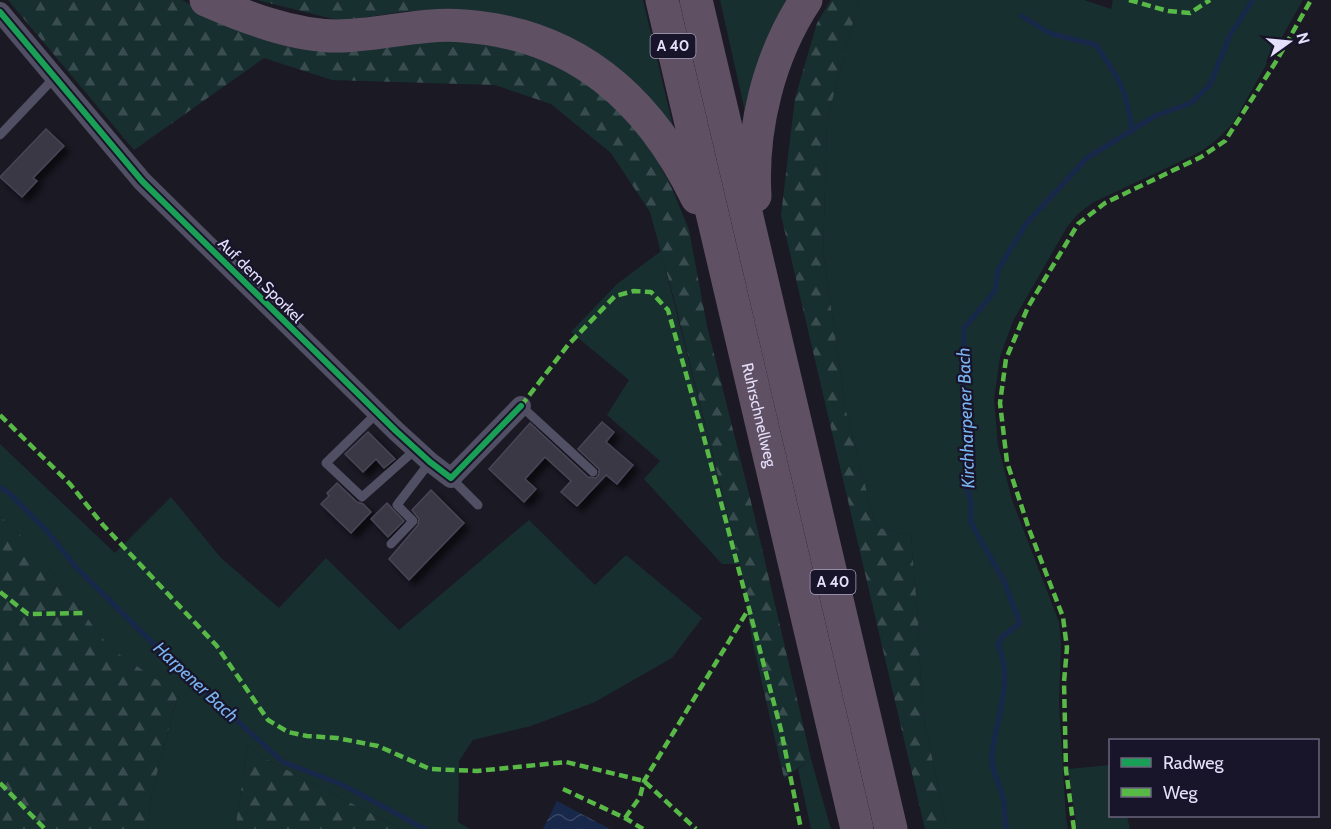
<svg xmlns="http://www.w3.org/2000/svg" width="1331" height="829" viewBox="0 0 1331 829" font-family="Cabin,sans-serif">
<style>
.green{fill:#182f30}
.forest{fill:url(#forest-firs)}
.water{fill:url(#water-waves)}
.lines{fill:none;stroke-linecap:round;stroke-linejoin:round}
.stream{stroke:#17284a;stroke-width:5}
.building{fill:#3a3845;stroke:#494556;stroke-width:1.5;filter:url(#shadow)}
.service{stroke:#514f64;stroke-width:9}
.minor{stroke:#514f64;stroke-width:20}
.motorway{stroke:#605063;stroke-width:33}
.quiet{stroke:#58b947;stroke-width:4.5;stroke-dasharray:9 4.5;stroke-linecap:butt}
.cycleway-casing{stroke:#181429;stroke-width:10}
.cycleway{stroke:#1a9f57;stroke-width:6}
.labels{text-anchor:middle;stroke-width:4.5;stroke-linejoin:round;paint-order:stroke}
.shield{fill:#181429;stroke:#a7a2bc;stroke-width:1.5}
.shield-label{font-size:15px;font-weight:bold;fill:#e4dffb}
.street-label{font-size:16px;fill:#e4dffb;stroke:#181429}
.water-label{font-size:18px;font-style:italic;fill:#79b3f0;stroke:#181429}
</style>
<defs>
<pattern id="forest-firs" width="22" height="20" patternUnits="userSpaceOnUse" patternTransform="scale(1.5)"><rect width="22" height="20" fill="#182f30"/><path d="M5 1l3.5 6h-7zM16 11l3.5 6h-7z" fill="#394d4f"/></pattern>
<pattern id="water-waves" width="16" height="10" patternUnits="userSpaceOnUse" patternTransform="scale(1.5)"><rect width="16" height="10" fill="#17284a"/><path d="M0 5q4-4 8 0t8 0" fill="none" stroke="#394765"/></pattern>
<filter id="shadow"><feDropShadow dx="5.5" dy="5.5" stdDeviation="3" flood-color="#0009"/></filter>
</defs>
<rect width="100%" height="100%" fill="#1b1924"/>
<g class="green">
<path d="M427 0H643L678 147 399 19Z"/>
<path d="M720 0H795L750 134Z"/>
<path d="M859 0H1084L1111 9 1113 0H1303L1233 123C1221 136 1210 147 1194 155L1092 203 1078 214 1067 227 1013 321 1000 357 994 400 998 445 1012 500 1059 622 1061 643 1059 703 1066 819 1068 829H947L922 710 918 620 911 536 876 527 846 411 823 253 827 120Z"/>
<path d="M661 251 740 564H722L644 479 660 461 607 415 629 380 571 332 617 284Z"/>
<path d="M0 444 115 553 171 497 221 558 279 608 326 558 399 630 529 520 595 585 626 555 702 618 672 658 595 702 531 726 473 740 459 761 458 822 470 829H401L264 758 248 746 235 829H147L153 788 178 695 110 648 34 548 0 516Z"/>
<path d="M811 759 831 829H811L798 769Z"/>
<path d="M1110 765V816H1127L1130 829H1077L1068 769Z"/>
</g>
<g class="forest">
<path d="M8 0H182L236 30 459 36 545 58 582 79 615 105 648 144 671 186 689 230 707 326 754 514 811 759 784 778 753 644 740 564 674 299 650 212 611 153 551 104 495 85 332 80 264 58 134 150Z"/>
<path d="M257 0H427L414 10 341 21Z"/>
<path d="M831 0H859L827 120 823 253 846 411 876 527 911 536 918 620 922 710 947 829H925L781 215 795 98 817 23Z"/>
<path d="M0 516 34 548 110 648 178 694 153 788 147 829H0Z"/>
<path d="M248 746 264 758 401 829H235Z"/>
</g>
<path class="water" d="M557 801 610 829H543Z"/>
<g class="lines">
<g class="stream">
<path d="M1022 16 1049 33 1096 45C1119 79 1127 89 1132 131"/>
<path d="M0 488 8 492 46 530 76 567 173 663 283 762 343 785 425 829"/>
<path d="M1007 829C1004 819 1005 811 1004 801 1001 786 991 772 992 756 995 719 1015 682 998 645L1002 637 1020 623 1004 581 971 523V501L966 484 968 452 963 421 964 328 995 291 998 270 1026 224 1087 158 1155 116 1191 103 1210 85 1230 35 1253 0"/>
</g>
</g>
<g class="building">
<path d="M46 129 64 146 33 178 37 181 22 197 0 177Z"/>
<path d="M602 422 614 432 606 442 633 465 617 484 606 475 577 506 561 492 571 481 545 457 525 479 536 489 524 502 489 469 530 423 588 477 596 478 599 474V469L578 449Z"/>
<path d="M368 432 395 459 384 468 376 459 363 472 345 454Z"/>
<path d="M337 483 357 502 363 504 371 512 351 533 321 504 329 496 327 493Z"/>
<path d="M431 490 464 523 409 580 389 559 418 525 419 519 412 510Z"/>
<path d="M387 503 404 521 388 537 371 519Z"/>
</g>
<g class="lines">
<g class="service">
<path d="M0 135 54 78"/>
<path d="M521 406 593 472"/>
<path d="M377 413 326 463 362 497 415 450"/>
<path d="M451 478 478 505"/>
<path d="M391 544 413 521 397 505 430 462"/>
</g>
<path class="minor" d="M0 12 142 181 396 431 430 462 451 478 521 406"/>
<g class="motorway">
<path d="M206 0C245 17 293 36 337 36 379 36 421 22 464 26 576 34 649 99 697 198"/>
<path id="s1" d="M662 0 857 829"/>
<path d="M696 0 891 829"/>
<path d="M755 196C751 129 769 56 806 0"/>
</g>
<g class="quiet">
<path d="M1129 0 1168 11 1190 13 1210 0"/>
<path d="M521 406 568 345 615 296 634 291 651 292 668 310 703 434 781 730 801 829"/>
<path d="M0 415 70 484 103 525 216 645 268 720 288 732 307 736 337 738 378 746 430 769 477 771 566 762 644 781 696 829"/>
<path d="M0 592 28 614 86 613"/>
<path d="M0 783 45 829"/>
<path d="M563 789 625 818 643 829"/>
<path d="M625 818 640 797 644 781 748 610"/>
<path d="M1074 829 1066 770 1064 682 1067 648 1063 617 1029 529 1007 462 1000 403 1006 359 1028 307 1078 224 1105 203 1201 157 1225 141 1277 60 1311 0"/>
</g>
<g class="cycleway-casing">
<path id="cycleway" d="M0 12 142 181 396 431 430 462 451 478 521 406"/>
</g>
<use href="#cycleway" class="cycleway"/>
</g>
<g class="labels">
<g class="shield">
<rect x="650.5" y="34" width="45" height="24" rx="4.5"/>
<rect x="810.5" y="570" width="45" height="24" rx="4.5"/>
</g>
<g class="shield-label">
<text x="673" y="51">A 40</text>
<text x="833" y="587">A 40</text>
</g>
<g class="street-label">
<text transform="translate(261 280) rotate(45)" y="6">Auf dem Sporkel</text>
<text dy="6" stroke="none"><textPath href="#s1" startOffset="426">Ruhrschnellweg</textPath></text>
</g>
<g class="water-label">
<text transform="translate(966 418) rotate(-92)" y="6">Kirchharpener Bach</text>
<text transform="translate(196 682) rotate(43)" y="6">Harpener Bach</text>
</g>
</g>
<rect x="1109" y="739" width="210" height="78" fill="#181429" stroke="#6a657d" stroke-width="1.5"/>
<rect x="1121" y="758" width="30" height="9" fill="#1a9f57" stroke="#6a657d" stroke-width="1.5"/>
<text x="1163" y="769" font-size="18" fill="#e4dffb">Radweg</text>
<rect x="1121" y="788" width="30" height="9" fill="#58b947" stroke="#6a657d" stroke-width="1.5"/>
<text x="1163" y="799" font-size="18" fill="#e4dffb">Weg</text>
<g transform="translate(1289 42) rotate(75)" stroke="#181429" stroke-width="4.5" paint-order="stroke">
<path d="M0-4.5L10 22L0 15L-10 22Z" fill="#e4dffb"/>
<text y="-9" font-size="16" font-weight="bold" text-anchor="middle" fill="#e4dffb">N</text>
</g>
</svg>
